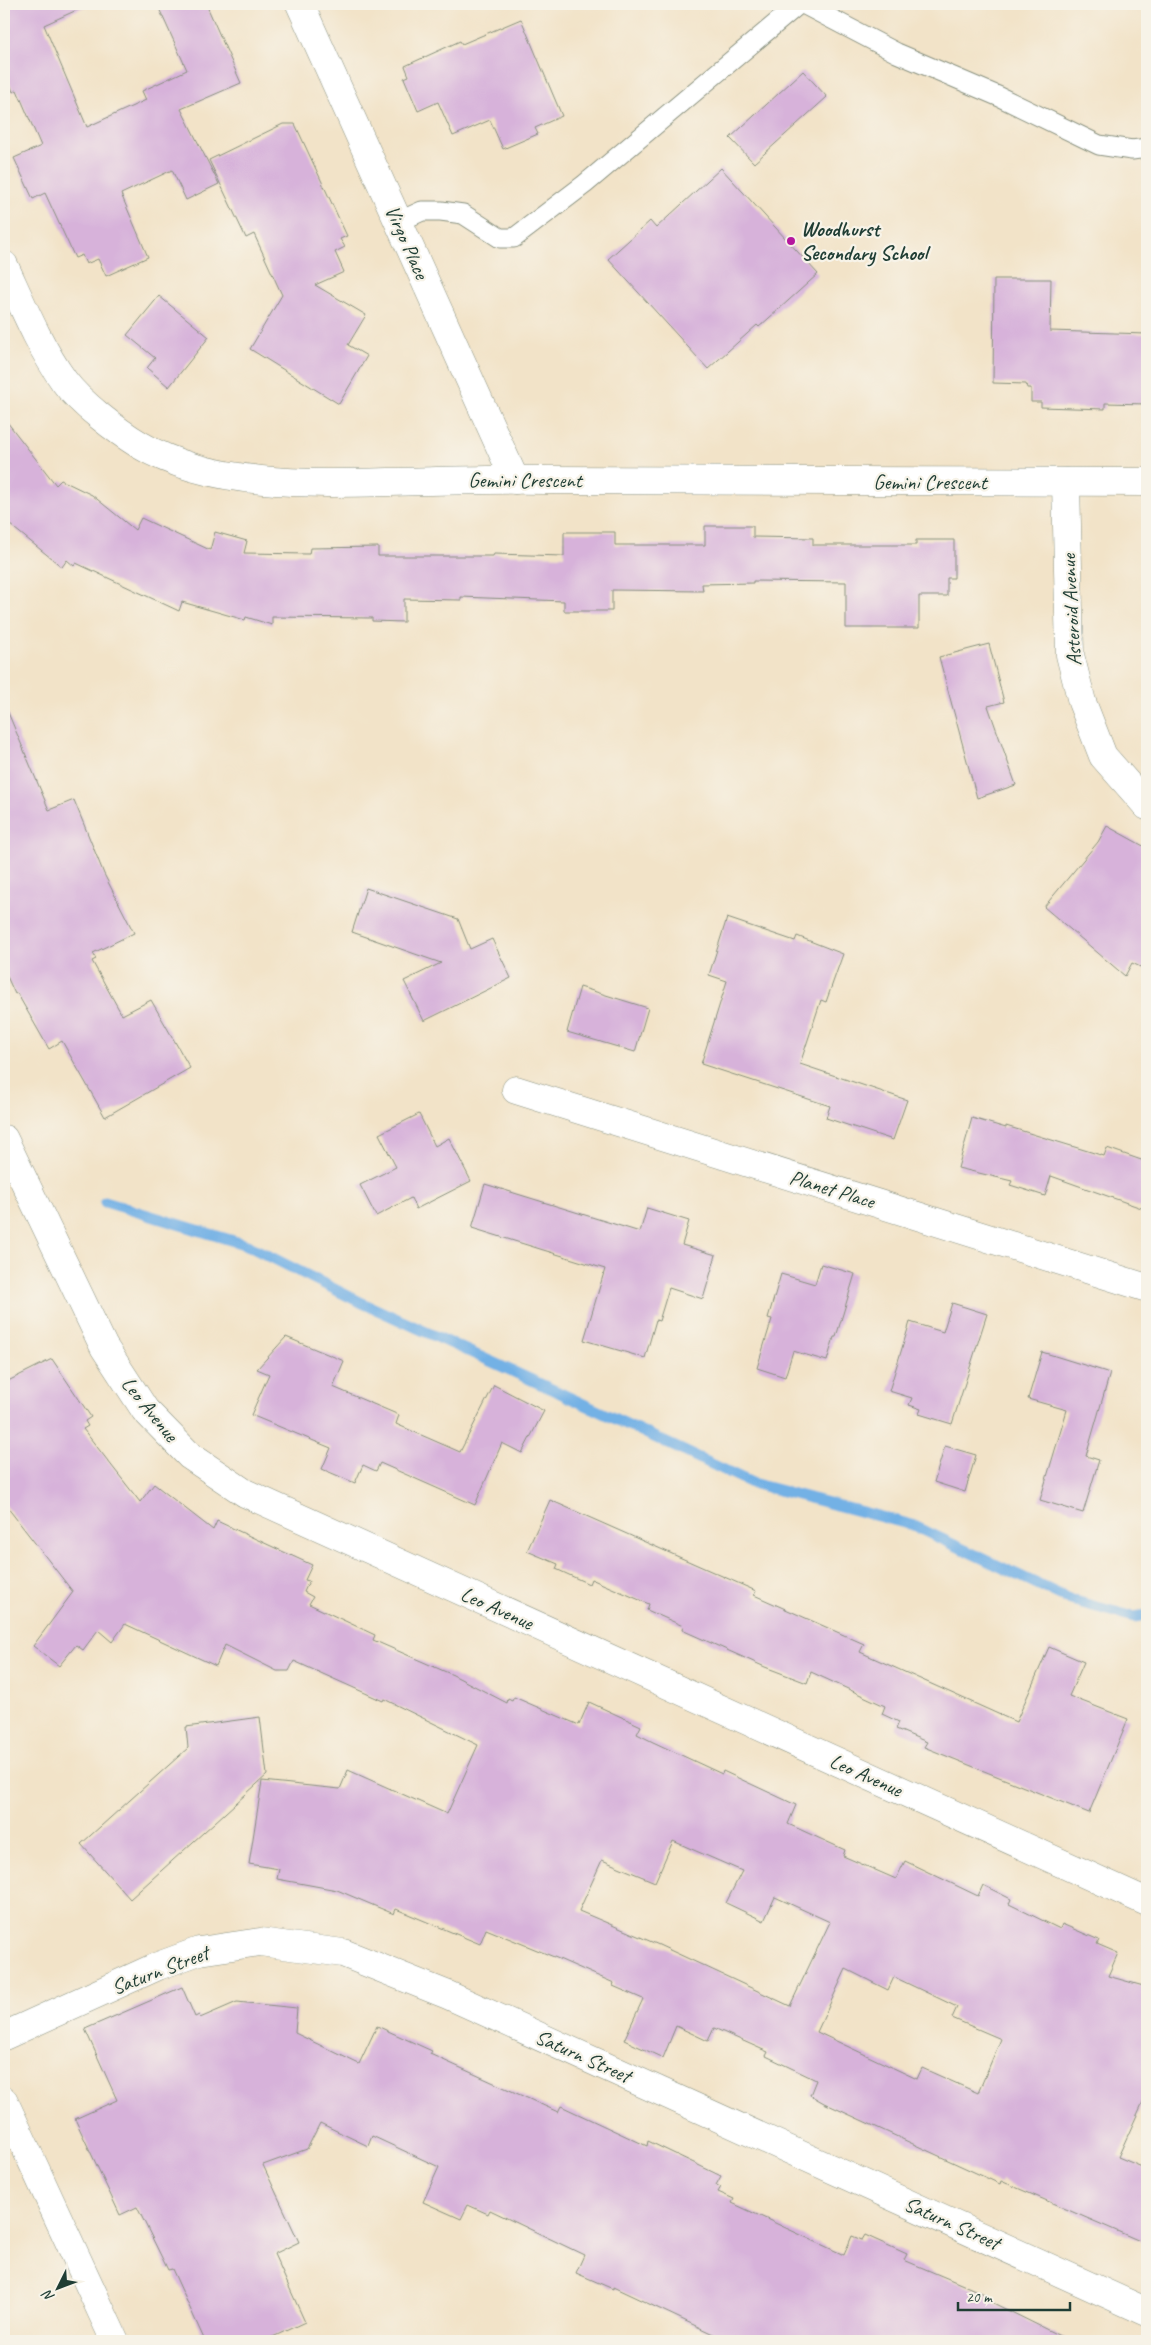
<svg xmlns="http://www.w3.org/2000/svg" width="1151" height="2345" viewBox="0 0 1151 2345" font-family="Caveat,sans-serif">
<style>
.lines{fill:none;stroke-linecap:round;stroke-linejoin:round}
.stream{stroke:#73b1e5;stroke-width:11}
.building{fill:#d7b2da;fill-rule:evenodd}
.lane-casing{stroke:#88907e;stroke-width:21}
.street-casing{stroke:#88907e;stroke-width:29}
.lane{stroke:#fff;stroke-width:19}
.street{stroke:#fff;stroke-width:28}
.poi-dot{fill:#b5179e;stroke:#f7f3e8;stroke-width:2}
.labels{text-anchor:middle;stroke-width:4.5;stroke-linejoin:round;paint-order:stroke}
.poi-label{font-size:21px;font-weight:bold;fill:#1f3d34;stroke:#f7f3e8;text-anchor:start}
.street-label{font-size:21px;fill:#1f3d34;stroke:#f7f3e8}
</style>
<rect width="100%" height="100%" fill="#f7f3e8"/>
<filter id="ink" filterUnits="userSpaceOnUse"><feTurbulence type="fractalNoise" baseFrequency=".02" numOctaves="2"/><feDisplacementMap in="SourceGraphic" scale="10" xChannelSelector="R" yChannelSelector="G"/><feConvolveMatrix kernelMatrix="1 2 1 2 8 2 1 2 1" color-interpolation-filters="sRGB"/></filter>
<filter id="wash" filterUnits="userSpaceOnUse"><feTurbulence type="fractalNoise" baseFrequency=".0096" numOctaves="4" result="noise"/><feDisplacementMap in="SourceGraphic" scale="20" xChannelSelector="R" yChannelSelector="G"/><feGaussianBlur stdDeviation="1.12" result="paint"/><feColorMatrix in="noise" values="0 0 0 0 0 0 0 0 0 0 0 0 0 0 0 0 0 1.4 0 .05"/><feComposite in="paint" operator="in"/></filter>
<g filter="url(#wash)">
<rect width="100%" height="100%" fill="#f2e3c8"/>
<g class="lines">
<path class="stream" d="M105 1202 247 1245 358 1301 558 1392 752 1483 912 1525 1071 1600 1134 1617 1147 1615"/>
</g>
<g id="blocks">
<g class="building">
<path d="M4 4H90L44 25 87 127 146 100 142 91 187 70 157 4H206L241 83 181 109 219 184 186 200 172 170 121 194 148 257 106 276 98 259 86 264 82 255 75 258 45 193 33 199 14 158 41 146 17 90 13 92 4 68Z"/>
<path d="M521 19 562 116 535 128 538 134 503 149 490 120 453 136 438 102 418 111 404 78 409 76 405 66 460 41 462 44Z"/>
<path d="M803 71 827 97 754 163 730 138Z"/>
<path d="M283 124H295L347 236 340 239 345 247 335 252 344 272 315 285 366 315 348 345 367 356 339 404 250 349 282 295 254 234 246 238 209 160Z"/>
<path d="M721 168 818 274 759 327 757 325 708 369 608 259 650 221 656 228Z"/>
<path d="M994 279H1051L1050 331 1147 334V404L1105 403V409L1041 407V402H1031V388H1027L1026 384 993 383Z"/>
<path d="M159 296 209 337 169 387 147 368 155 358 127 335Z"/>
<path d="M4 418 56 485 61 480 92 495 135 530 141 518 210 550 215 532 247 541 244 553 309 554 310 548 378 547V556H493L494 554 564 556V532H615V545H705V526H753V537L813 538V545H916V540H954V578H947V596H919V628H846V582L753 581V583L702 584 703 591 612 590V611H564V601L461 597V600L404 599V622L372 621V618L272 617V625L246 617 245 620 182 602 179 611 76 563 74 566 67 560 62 567 4 520Z"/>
<path d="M989 644 1004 702 988 706 1016 785 977 798 939 657Z"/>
<path d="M4 703 49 810 74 800 104 874 134 933 93 953 96 959 92 961 122 1015 151 1000 190 1068 105 1117 62 1041 49 1049 17 993 15 994 4 970Z"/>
<path d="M1107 826 1147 848V970L1132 963 1125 976 1044 907 1098 842Z"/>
<path d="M366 888 458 919 470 949 492 939 511 978 424 1021 404 981 441 963 352 932Z"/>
<path d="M727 918 795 941 797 936 843 954 826 1002 821 1000 800 1064 907 1100 893 1140 826 1118 830 1106 701 1064 727 981 709 975Z"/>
<path d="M580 987 648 1008 635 1052 567 1032Z"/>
<path d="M419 1114 435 1146 449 1138 471 1181 416 1209 411 1198 376 1216 360 1185 396 1167 379 1134Z"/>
<path d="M972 1118 1006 1128V1126L1104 1156 1107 1148 1147 1162V1210L1051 1176 1045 1196 1010 1185 1012 1181 958 1168Z"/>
<path d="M485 1184 640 1232 647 1208 689 1221 682 1245 716 1255 703 1299 669 1288 659 1321 656 1320 645 1358 584 1340 605 1269 472 1228Z"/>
<path d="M821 1264 855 1274 836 1337H834L827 1361 793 1351 785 1377 757 1368 772 1319 768 1318 781 1274 815 1284Z"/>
<path d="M952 1303 987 1314 952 1424 919 1414 921 1409 909 1405 912 1398 889 1391 910 1322 943 1332Z"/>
<path d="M286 1337 344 1361 333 1387 399 1415 396 1424 460 1452 494 1385 544 1411 522 1453 502 1443 475 1505 380 1463 376 1471 363 1465 355 1483 322 1469 331 1448 251 1415 269 1374 257 1369Z"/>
<path d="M1042 1352 1110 1373 1086 1456 1099 1460 1083 1513 1040 1500 1067 1410 1028 1399Z"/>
<path d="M52 1359 91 1417 85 1421 88 1426 83 1429 140 1502 154 1484 213 1530 217 1521 312 1565 305 1580 309 1581 304 1592 313 1597 309 1604 375 1635 373 1640 453 1675 507 1703 508 1699 512 1701 514 1697 579 1725 589 1702 641 1726 637 1734 653 1742 722 1774 723 1771 796 1805 788 1824 845 1850 843 1856 896 1879 905 1861 978 1896 983 1885 1011 1899 1009 1904 1060 1929 1062 1924 1099 1940 1097 1944 1118 1953 1108 1976 1147 1987V2093L1118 2157 1147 2169V2244L1001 2181 1000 2184 824 2103 810 2095 816 2080 766 2056 768 2052 714 2028 708 2041 676 2026 663 2058 624 2040 643 1999 613 1986 614 1983 559 1959 486 1929 480 1944 396 1909 394 1914 337 1890 277 1879 279 1869 249 1864 262 1781 340 1789 348 1770 447 1814 478 1745 384 1699 383 1701 294 1661 289 1671H277L225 1645 216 1666 125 1624 112 1642 98 1630 83 1650 76 1645 59 1666 33 1646 73 1592 4 1503V1383ZM673 1841 742 1871 726 1903 764 1921 775 1897 830 1922 790 2006 659 1945 579 1911 602 1860 655 1882ZM846 1969 888 1990 894 1977 957 2007 952 2018 1001 2039 978 2093 922 2068 917 2079 817 2032Z"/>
<path d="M945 1446 976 1455 965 1492 934 1482Z"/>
<path d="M550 1500 756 1591 754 1595 864 1644 860 1652 1016 1722 1049 1647 1084 1662 1069 1696 1128 1719 1089 1813 924 1747 927 1742 896 1729 899 1722 882 1714 885 1706 811 1672 807 1683 765 1667 682 1630 683 1626 647 1610 649 1604 591 1579 589 1584 556 1569 558 1564 527 1551Z"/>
<path d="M260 1717 267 1775 130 1899 81 1844 188 1748 186 1727Z"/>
<path d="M182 1987 195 2017 199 2015 200 2018 237 2002 297 2008 295 2033 359 2064 377 2026 432 2051 430 2054 558 2112 561 2106 647 2146 648 2141 721 2176 716 2185 721 2187 718 2192 734 2199 732 2203 844 2255 852 2236 862 2240 865 2235 907 2254 904 2260 987 2295 985 2299 1070 2341H728L613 2287V2289L576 2273 584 2255 490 2210 488 2214 468 2205 461 2219 423 2202 439 2167 372 2136 368 2146 320 2123 307 2149 263 2165 299 2242 274 2254 305 2322 264 2341H205L172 2269 168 2270 137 2207 120 2215 75 2119 117 2100 85 2029Z"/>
</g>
</g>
</g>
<g filter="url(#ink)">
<use href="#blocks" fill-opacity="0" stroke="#88907e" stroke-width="1"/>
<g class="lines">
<g class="lane-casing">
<g id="lane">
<path d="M803 4 897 53 1000 97 1099 145 1132 150 1147 148"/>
<path d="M398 222 422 211H441L463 214 500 238H514L585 184 799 4"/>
</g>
</g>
<g class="street-casing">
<g id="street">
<path d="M300 4 515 480"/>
<path d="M4 265C22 304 39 346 64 381 80 403 117 431 140 445 210 487 312 484 391 482 443 481 495 479 547 480 747 481 947 481 1147 482"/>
<path d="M1066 482 1070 655 1082 702 1103 756 1147 806"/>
<path d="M516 1090 1147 1288"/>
<path d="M4 1139 104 1347 145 1410 190 1456 245 1493 1147 1902"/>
<path d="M4 2036 158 1966 199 1951 260 1942 343 1953 448 1995 1147 2312"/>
<path d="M4 2101 115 2341"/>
</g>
</g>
<use href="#lane" class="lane"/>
<use href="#street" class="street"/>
</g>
</g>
<circle class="poi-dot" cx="791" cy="241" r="5"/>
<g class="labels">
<g class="poi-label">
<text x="801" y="236">Woodhurst<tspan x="801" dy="24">Secondary School</tspan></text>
</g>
<g class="street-label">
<text transform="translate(407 242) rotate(66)" y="7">Virgo Place</text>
<text x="525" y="487">Gemini Crescent</text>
<text x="930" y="489">Gemini Crescent</text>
<text transform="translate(1071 610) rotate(-93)" y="7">Asteroid Avenue</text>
<text transform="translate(832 1189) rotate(17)" y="7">Planet Place</text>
<text transform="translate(150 1409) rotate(51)" y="7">Leo Avenue</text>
<text transform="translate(497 1608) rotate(24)" y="7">Leo Avenue</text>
<text transform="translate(866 1775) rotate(24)" y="7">Leo Avenue</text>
<text transform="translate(160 1970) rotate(-21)" y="7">Saturn Street</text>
<text transform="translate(583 2056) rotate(24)" y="7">Saturn Street</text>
<text transform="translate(952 2223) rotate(24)" y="7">Saturn Street</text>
</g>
</g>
<rect width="1151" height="2345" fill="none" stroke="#f7f3e8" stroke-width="20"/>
<g transform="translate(58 2288) rotate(228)" stroke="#f7f3e8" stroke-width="4" paint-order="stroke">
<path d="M0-4L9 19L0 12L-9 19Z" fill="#1f3d34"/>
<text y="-8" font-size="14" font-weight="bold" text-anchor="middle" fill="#1f3d34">N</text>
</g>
<path d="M958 2302v8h112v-8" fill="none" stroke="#1f3d34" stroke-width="2.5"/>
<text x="966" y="2302" font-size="15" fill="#1f3d34" stroke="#f7f3e8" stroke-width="4" paint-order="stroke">20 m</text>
</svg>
